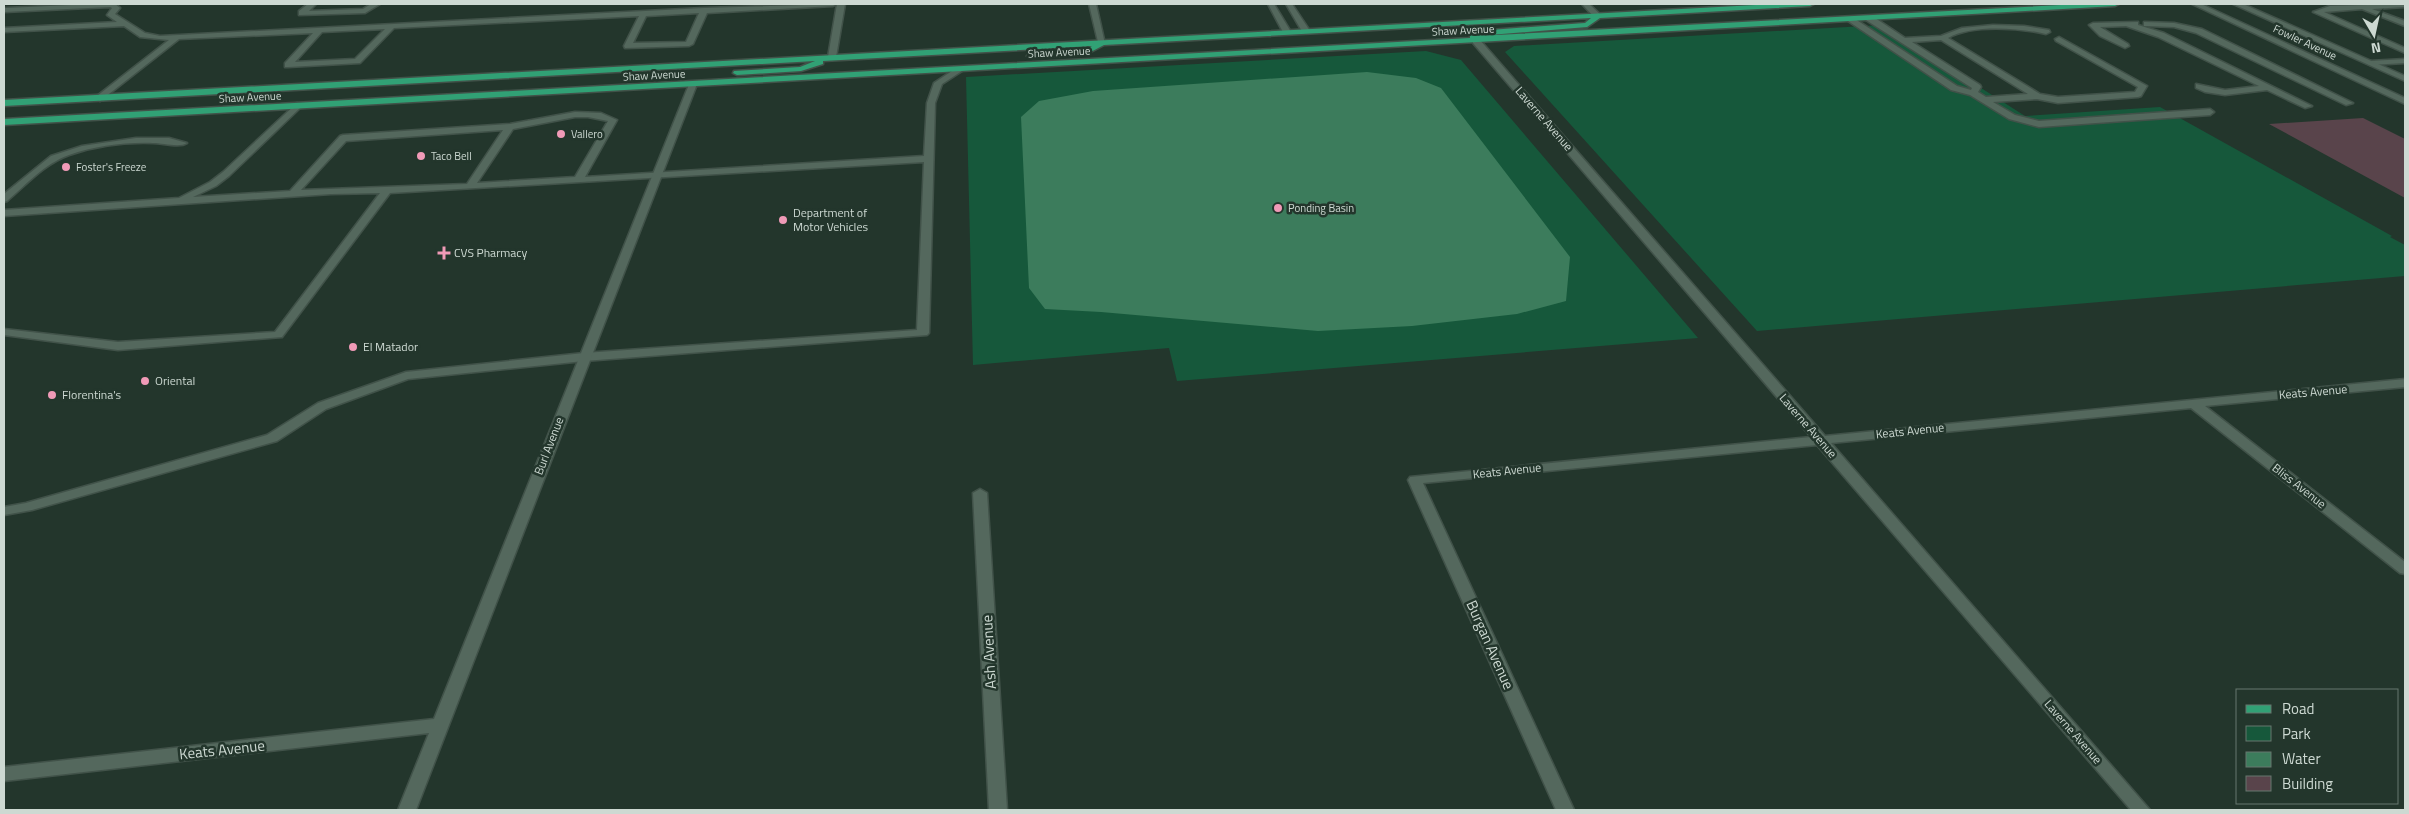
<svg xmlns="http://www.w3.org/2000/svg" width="2409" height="814" viewBox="0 0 2409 814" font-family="'Titillium Web',sans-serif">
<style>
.green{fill:#16583b}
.water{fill:#3c7c5c}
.building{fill:#59444b}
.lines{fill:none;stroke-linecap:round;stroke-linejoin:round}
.service-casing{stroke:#415249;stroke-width:3}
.minor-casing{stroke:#415249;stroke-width:3}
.secondary-casing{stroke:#415249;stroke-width:3}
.primary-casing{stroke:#415249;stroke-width:3}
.service{fill:#54685d;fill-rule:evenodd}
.minor{fill:#54685d;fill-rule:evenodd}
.secondary{fill:#54685d;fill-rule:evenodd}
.primary{fill:#31a175;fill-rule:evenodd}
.poi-dot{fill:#f09ab7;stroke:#23362c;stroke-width:2}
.labels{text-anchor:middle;stroke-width:5;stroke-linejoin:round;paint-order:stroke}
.far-street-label{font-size:11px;fill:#cdd9d2;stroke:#23362c}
.far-poi-label{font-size:11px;fill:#cdd9d2;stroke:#23362c;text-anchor:start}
.street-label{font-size:12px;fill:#cdd9d2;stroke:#23362c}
.poi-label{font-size:12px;fill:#cdd9d2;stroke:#23362c;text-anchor:start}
.near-street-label{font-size:15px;fill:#cdd9d2;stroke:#23362c}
</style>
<rect width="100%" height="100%" fill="#23362c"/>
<g class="green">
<path d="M1882 25 2025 116 2160 107 2392 236 2390 237 2405 245V276L1757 331 1505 52 1514 46Z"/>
<path d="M1426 51 1461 60 1698 338 1177 381 1169 348 973 365 966 77Z"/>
</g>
<path class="water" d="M1367 72 1416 78 1441 88 1570 257 1566 301 1517 314 1412 326 1318 331 1101 312 1045 309 1029 288 1021 117 1039 101 1093 91Z"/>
<path class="building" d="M2363 118 2405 139V198L2269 124Z"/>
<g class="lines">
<g class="service-casing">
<g id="service">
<path d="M92 4H115L120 8 115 14 145 33 160 36 704 8 837 4 833 6 707 13 693 44 689 46 625 48 624 46 639 16 394 28 360 63 288 67H285V63L313 33 179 39 100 101 96 98 97 96 169 40 140 37 124 26 4 32V28L117 22 107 15 112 8 110 7 4 12V8H6ZM699 13 686 42 633 43 646 16ZM385 29 355 59 295 62 322 32Z"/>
<path d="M308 4H316L309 11 363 9 371 4H380L365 13 299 15V11Z"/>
<path d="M837 4H845L836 57 832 59 828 57Z"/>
<path d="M1268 4H1274L1291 32 1290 34H1284Z"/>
<path d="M1286 4H1292L1310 31 1309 33H1303Z"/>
<path d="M1582 4H1589L1602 16 1595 18Z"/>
<path d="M2405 4V7L2372 9 2405 21V26L2362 9 2324 12 2405 48V53L2313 12 2330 6Z"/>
<path d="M1866 16H1872L1905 38 1941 36 1962 28 1993 25 2024 26 2049 30 2050 32 2046 34C2020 28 1972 24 1948 38L2040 94 2058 97 2135 92 2138 87 2056 41 2055 39 2059 37 2147 86 2141 96 2138 97 2058 103 2037 99 1993 102 2015 115 2039 121 2210 109 2214 112 2210 115 2039 127 2009 119 1970 95 1951 90 1845 19 1852 17 1957 86 1971 90 1972 88 1866 20ZM1941 40 2028 94 1986 97 1978 92 1981 87 1980 85 1912 42Z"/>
<path d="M2138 22V25L2164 33 2312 106 2305 108 2267 90 2225 95 2205 92 2196 88V84L2225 90 2259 86 2158 37 2126 26 2100 27 2128 44 2129 46 2125 48 2100 36 2089 25 2093 23Z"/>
<path d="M2144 22 2174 23 2202 29 2353 103 2346 105 2196 33 2174 27 2147 26H2144Z"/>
<path d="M2405 59V63L2370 65 2366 63 2370 61Z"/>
<path d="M958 67 965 69 942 84 935 103 929 333 927 335 584 361 408 379 326 409 277 441 32 510 4 515V507L26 503 267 435 318 403 406 372 584 353 917 330 924 162 390 193 282 337 118 350 4 335V329L118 342 275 332 380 193 331 194 4 216V210L179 198 210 182 223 172 297 103 301 106 300 108 229 176 216 186 193 197 290 191 340 136 343 135 510 124 575 112 601 113 617 120 585 177 924 156 927 103 934 83ZM575 117H588L608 121 575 177 477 183 513 129ZM503 130 467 184 301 190 346 141Z"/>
<path d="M136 138H169L187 143C180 148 162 143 153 143 125 142 95 146 69 155 44 164 27 184 7 201L4 202V194L51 156 82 146Z"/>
</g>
</g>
<g class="minor-casing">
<g id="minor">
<path d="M1089 4H1096L1105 44 1098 42Z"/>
<path d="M1473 39H1479L1825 436 2405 379V387L2205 406 2405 562V574L2400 573 2191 408 1831 443 2150 810H2131L1817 445 1423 483 1574 810H1556L1408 480 1410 477 1811 437 1473 43Z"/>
<path d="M690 82 697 84 416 810H398L429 733 4 781V767L434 719Z"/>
<path d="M980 489 987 493 1007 810H989L973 493Z"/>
</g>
</g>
<g class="secondary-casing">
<g id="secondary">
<path d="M2192 4H2201L2405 98V104Z"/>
<path d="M2233 4H2243L2405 76V81Z"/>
</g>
</g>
<g class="primary-casing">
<path id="primary" d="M1774 4H1814L1810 6 1600 18 1587 27 1477 36 2080 4H2119L2115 6 4 125V119L1470 38V34L1477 31 1585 23 1591 18 1104 45 1087 54 1031 58 1027 56 1028 54 1085 50 1092 46 823 61V64L801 71 737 75 733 73 734 71 800 67 815 61 4 106V100Z"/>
</g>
<use href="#service" class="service"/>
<use href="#minor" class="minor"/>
<use href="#secondary" class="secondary"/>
<use href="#primary" class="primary"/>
</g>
<g class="poi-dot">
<circle cx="561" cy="134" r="5"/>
<circle cx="421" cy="156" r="5"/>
<circle cx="66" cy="167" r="5"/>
<circle cx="1278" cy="208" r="5"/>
<circle cx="783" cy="220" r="5"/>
<path d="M441.5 245.5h5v5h5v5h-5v5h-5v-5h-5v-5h5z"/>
<circle cx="353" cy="347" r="5"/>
<circle cx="145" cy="381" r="5"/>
<circle cx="52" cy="395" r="5"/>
</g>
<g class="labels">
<g class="far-street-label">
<text transform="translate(1463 30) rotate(-3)" y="4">Shaw Avenue</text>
<text transform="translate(2305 42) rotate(25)" y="4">Fowler Avenue</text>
<text transform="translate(1059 52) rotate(-3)" y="4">Shaw Avenue</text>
<text transform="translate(654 75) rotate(-3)" y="4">Shaw Avenue</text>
<text transform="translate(250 97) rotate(-3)" y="4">Shaw Avenue</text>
</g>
<g class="far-poi-label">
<text x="571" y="138">Vallero</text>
<text x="431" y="160">Taco Bell</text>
<text x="76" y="171">Foster's Freeze</text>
<text x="1288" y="212">Ponding Basin</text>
</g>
<g class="street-label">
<text transform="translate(1544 119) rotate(49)" y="4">Laverne Avenue</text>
<text transform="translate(2313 392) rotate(-5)" y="4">Keats Avenue</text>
<text transform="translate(1808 426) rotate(49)" y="4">Laverne Avenue</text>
<text transform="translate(1910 431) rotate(-6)" y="4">Keats Avenue</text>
<text transform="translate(549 446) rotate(-69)" y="4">Burl Avenue</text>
<text transform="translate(1507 471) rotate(-6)" y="4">Keats Avenue</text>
<text transform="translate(2299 486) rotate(38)" y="4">Bliss Avenue</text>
<text transform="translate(2073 732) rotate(49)" y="4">Laverne Avenue</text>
</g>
<g class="poi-label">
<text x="793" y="217">Department of<tspan x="793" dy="14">Motor Vehicles</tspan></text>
<text x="454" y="257">CVS Pharmacy</text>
<text x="363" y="351">El Matador</text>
<text x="155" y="385">Oriental</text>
<text x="62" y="399">Florentina's</text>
</g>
<g class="near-street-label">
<text transform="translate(1490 645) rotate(66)" y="5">Burgan Avenue</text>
<text transform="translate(989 652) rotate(-93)" y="5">Ash Avenue</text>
<text transform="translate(222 750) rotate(-6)" y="5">Keats Avenue</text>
</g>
</g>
<rect width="2409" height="814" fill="none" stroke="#cdd9d2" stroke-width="10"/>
<rect x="2236" y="689" width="162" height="115" fill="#23362c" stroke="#67776e"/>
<rect x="2246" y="705" width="25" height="8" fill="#31a175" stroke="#67776e"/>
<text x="2282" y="714" font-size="15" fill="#cdd9d2">Road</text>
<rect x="2246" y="726" width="25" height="15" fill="#16583b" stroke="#67776e"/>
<text x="2282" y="739" font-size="15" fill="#cdd9d2">Park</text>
<rect x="2246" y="752" width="25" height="15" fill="#3c7c5c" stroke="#67776e"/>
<text x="2282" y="764" font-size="15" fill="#cdd9d2">Water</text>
<rect x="2246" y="776" width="25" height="15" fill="#59444b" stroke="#67776e"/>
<text x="2282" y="789" font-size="15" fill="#cdd9d2">Building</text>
<g transform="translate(2374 35) rotate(171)" stroke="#23362c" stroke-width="4" paint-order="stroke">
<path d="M0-4L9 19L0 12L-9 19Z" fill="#cdd9d2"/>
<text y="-8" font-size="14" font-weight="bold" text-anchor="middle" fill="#cdd9d2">N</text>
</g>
</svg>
